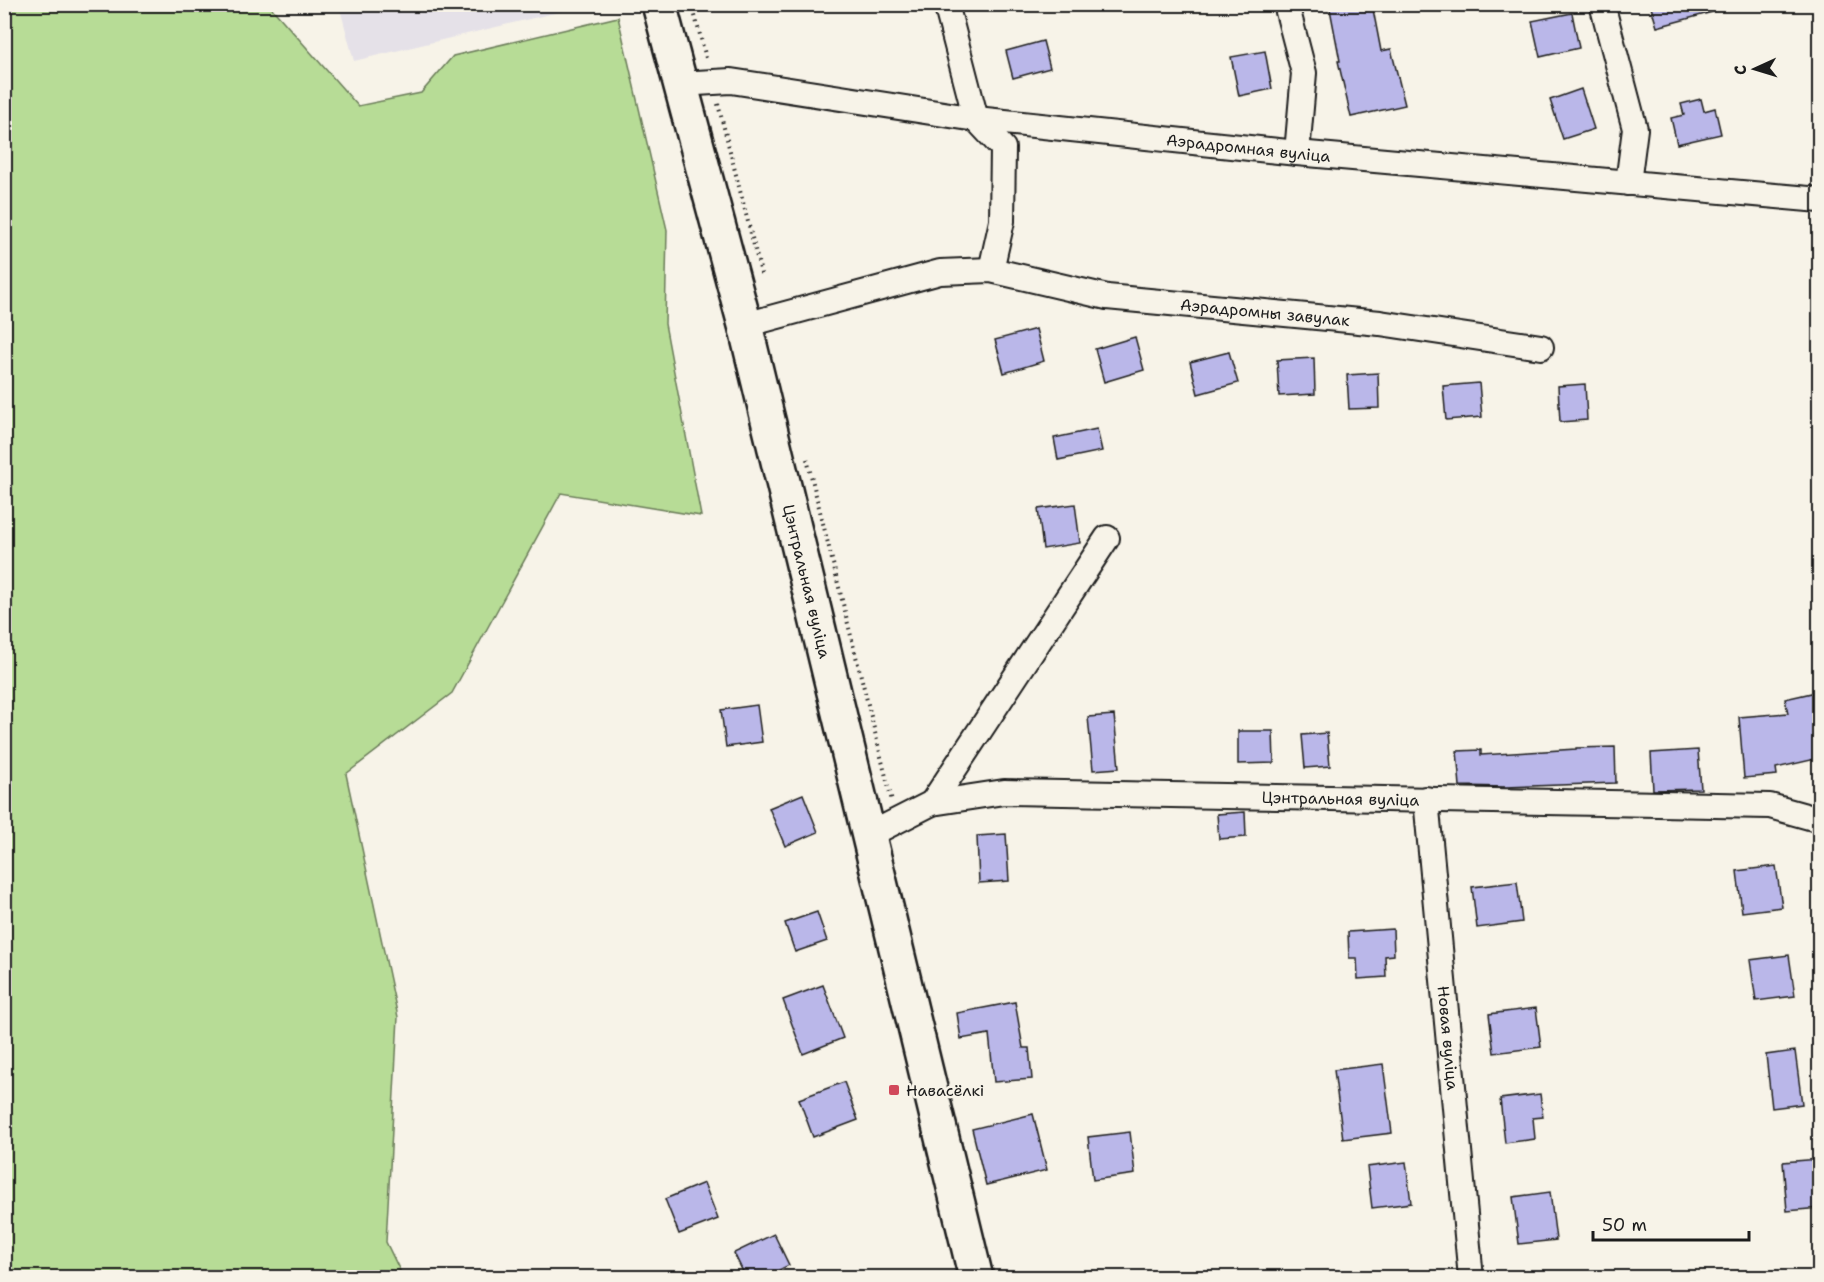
<svg xmlns="http://www.w3.org/2000/svg" width="1824" height="1282" viewBox="0 0 1824 1282" font-family="'Shantell Sans',sans-serif">
<style>
.built{fill:#e5e1e8}
.green{fill:#b7dc96;stroke:#6a7c59;stroke-width:1.5}
.building{fill:#bab7e9;stroke:#1c1c1c;stroke-width:1.5}
.lines{fill:none;stroke-linecap:round;stroke-linejoin:round}
.street-casing{stroke:#1c1c1c;stroke-width:28}
.secondary-casing{stroke:#1c1c1c;stroke-width:38}
.path{stroke:#1c1c1c;stroke-width:4;stroke-dasharray:1.5 4.5;stroke-linecap:butt}
.street{stroke:#f7f3e8;stroke-width:24}
.secondary{stroke:#f7f3e8;stroke-width:33}
.poi-dot{fill:#d1495b;stroke:#f7f3e8;stroke-width:2}
.labels{text-anchor:middle;stroke-width:5;stroke-linejoin:round;paint-order:stroke}
.street-label{font-size:16px;fill:#1c1c1c;stroke:#f7f3e8}
.poi-label{font-size:16px;fill:#1c1c1c;stroke:#f7f3e8;text-anchor:start}
</style>
<rect width="100%" height="100%" fill="#f7f3e8"/>
<filter id="ink" filterUnits="userSpaceOnUse"><feTurbulence type="fractalNoise" baseFrequency=".0167" numOctaves="2"/><feDisplacementMap in="SourceGraphic" scale="12" xChannelSelector="R" yChannelSelector="G"/><feConvolveMatrix kernelMatrix="1 2 1 2 8 2 1 2 1" color-interpolation-filters="sRGB"/></filter>
<g filter="url(#ink)">
<path class="built" d="M339 5V4L588 5 354 61Z"/>
<path class="green" d="M5 4 269 5 358 106 421 93 453 56 618 17 667 230 665 324 701 516 561 493 452 693 346 774 398 1017 386 1242 403 1277H5Z"/>
<g class="building">
<path d="M1329 4H1372L1381 51 1391 49 1405 105 1351 117 1338 61H1340Z"/>
<path d="M1650 4H1719L1720 10 1657 27Z"/>
<path d="M1572 13 1579 48 1540 57 1532 21Z"/>
<path d="M1043 41 1050 68 1013 78 1006 51Z"/>
<path d="M1265 51 1272 89 1239 96 1231 57Z"/>
<path d="M1581 89 1594 129 1563 139 1550 100Z"/>
<path d="M1701 99 1704 111 1715 108 1721 134 1677 144 1671 118 1684 115 1681 104Z"/>
<path d="M1036 329 1044 361 1004 373 995 340Z"/>
<path d="M1135 337 1144 370 1104 382 1095 349Z"/>
<path d="M1229 352 1238 383 1198 394 1190 362Z"/>
<path d="M1314 358 1315 394 1279 396 1277 360Z"/>
<path d="M1378 373 1379 408 1349 409 1347 375Z"/>
<path d="M1479 383 1482 417 1446 420 1443 386Z"/>
<path d="M1585 384 1587 420 1560 422 1558 386Z"/>
<path d="M1097 429 1102 451 1058 460 1054 438Z"/>
<path d="M1075 504 1080 543 1043 549 1038 509Z"/>
<path d="M1816 692 1820 706V758L1776 768 1777 775 1744 778 1739 717 1788 713 1785 699Z"/>
<path d="M757 705 762 742 726 747 721 710Z"/>
<path d="M1114 715 1119 768 1093 770 1088 717Z"/>
<path d="M1238 731H1273L1274 763 1238 764Z"/>
<path d="M1327 733 1330 766 1305 768 1302 735Z"/>
<path d="M1615 747 1616 783 1506 787 1460 786 1457 751 1481 750V755L1576 749V748Z"/>
<path d="M1698 750 1701 789 1653 790 1651 753Z"/>
<path d="M803 794 818 832 785 846 769 808Z"/>
<path d="M1245 812 1246 837 1219 839 1217 814Z"/>
<path d="M1006 834 1009 881 979 883 977 836Z"/>
<path d="M1776 866 1782 907 1742 912 1737 871Z"/>
<path d="M1517 882 1522 922 1477 928 1472 887Z"/>
<path d="M817 912 827 941 795 952 785 923Z"/>
<path d="M1393 929 1394 955 1385 956 1386 977 1358 979 1357 958H1349L1348 932Z"/>
<path d="M1789 955 1795 996 1756 1001 1750 960Z"/>
<path d="M823 985 843 1038 803 1054 783 1000Z"/>
<path d="M1015 1002 1023 1048H1029L1032 1079 994 1082 989 1034 961 1039 957 1013Z"/>
<path d="M1536 1008 1541 1047 1494 1053 1489 1014Z"/>
<path d="M1795 1051 1802 1104 1772 1108 1766 1055Z"/>
<path d="M1383 1064 1392 1133 1343 1139 1334 1070Z"/>
<path d="M844 1082 858 1120 813 1137 799 1099Z"/>
<path d="M1540 1094 1543 1117 1533 1118 1535 1139 1505 1143 1500 1099Z"/>
<path d="M1033 1114 1047 1170 986 1185 972 1129Z"/>
<path d="M1130 1132 1135 1174 1093 1180 1088 1137Z"/>
<path d="M1819 1159 1820 1208 1787 1211 1783 1162Z"/>
<path d="M1406 1162 1411 1203 1372 1208 1367 1167Z"/>
<path d="M704 1183 718 1219 679 1234 665 1199Z"/>
<path d="M1550 1192 1556 1240 1519 1244 1513 1197Z"/>
<path d="M774 1234 789 1265 764 1278H746L734 1253Z"/>
</g>
<g class="lines">
<g class="street-casing">
<g id="street">
<path d="M946 4 976 119 1003 148 1002 221 991 270"/>
<path d="M1286 4 1304 73 1297 153"/>
<path d="M1602 4 1635 129 1628 183"/>
<path id="s1" d="M679 84 731 81 976 119 1297 153 1820 200"/>
<path id="s2" d="M745 325 940 272 991 270 1107 297 1380 323 1541 347"/>
<path id="s3" d="M1426 799 1471 1278"/>
<path d="M932 803 1107 538"/>
<path id="s4" d="M869 835 932 803 1004 792 1770 806 1820 820"/>
</g>
</g>
<g class="secondary-casing">
<g id="secondary">
<path id="s5" d="M659 4 745 325 976 1278"/>
</g>
</g>
<g class="path">
<path d="M692 4 707 62"/>
<path d="M718 104 762 277"/>
<path d="M807 459 892 801"/>
</g>
<use href="#street" class="street"/>
<use href="#secondary" class="secondary"/>
</g>
</g>
<rect class="poi-dot" x="888" y="1084" width="12" height="12" rx="3"/>
<g class="labels">
<g class="street-label">
<text dy="6" stroke="none"><textPath href="#s1" startOffset="574">Аэрадромная вуліца</textPath></text>
<text dy="6" stroke="none"><textPath href="#s2" startOffset="531">Аэрадромны завулак</textPath></text>
<text dy="6" stroke="none"><textPath href="#s5" startOffset="596">Цэнтральная вуліца</textPath></text>
<text dy="6" stroke="none"><textPath href="#s4" startOffset="480">Цэнтральная вуліца</textPath></text>
<text dy="6" stroke="none"><textPath href="#s3" startOffset="240">Новая вуліца</textPath></text>
</g>
<g class="poi-label">
<text x="906" y="1096">Навасёлкі</text>
</g>
</g>
<rect width="1824" height="1282" fill="none" stroke="#f7f3e8" stroke-width="24"/>
<rect x="12" y="12" width="1800" height="1258" fill="none" stroke="#1c1c1c" stroke-width="2" filter="url(#ink)"/>
<g transform="translate(1755 69) rotate(266)" stroke="#f7f3e8" stroke-width="4.5" paint-order="stroke">
<path d="M0-4.5L10 22L0 15L-10 22Z" fill="#1c1c1c"/>
<text y="-9" font-size="16" font-weight="bold" text-anchor="middle" fill="#1c1c1c">С</text>
</g>
<path d="M1593 1231v9h156v-9" fill="none" stroke="#1c1c1c" stroke-width="3"/>
<text x="1602" y="1231" font-size="18" fill="#1c1c1c" stroke="#f7f3e8" stroke-width="4.5" paint-order="stroke">50 m</text>
</svg>
